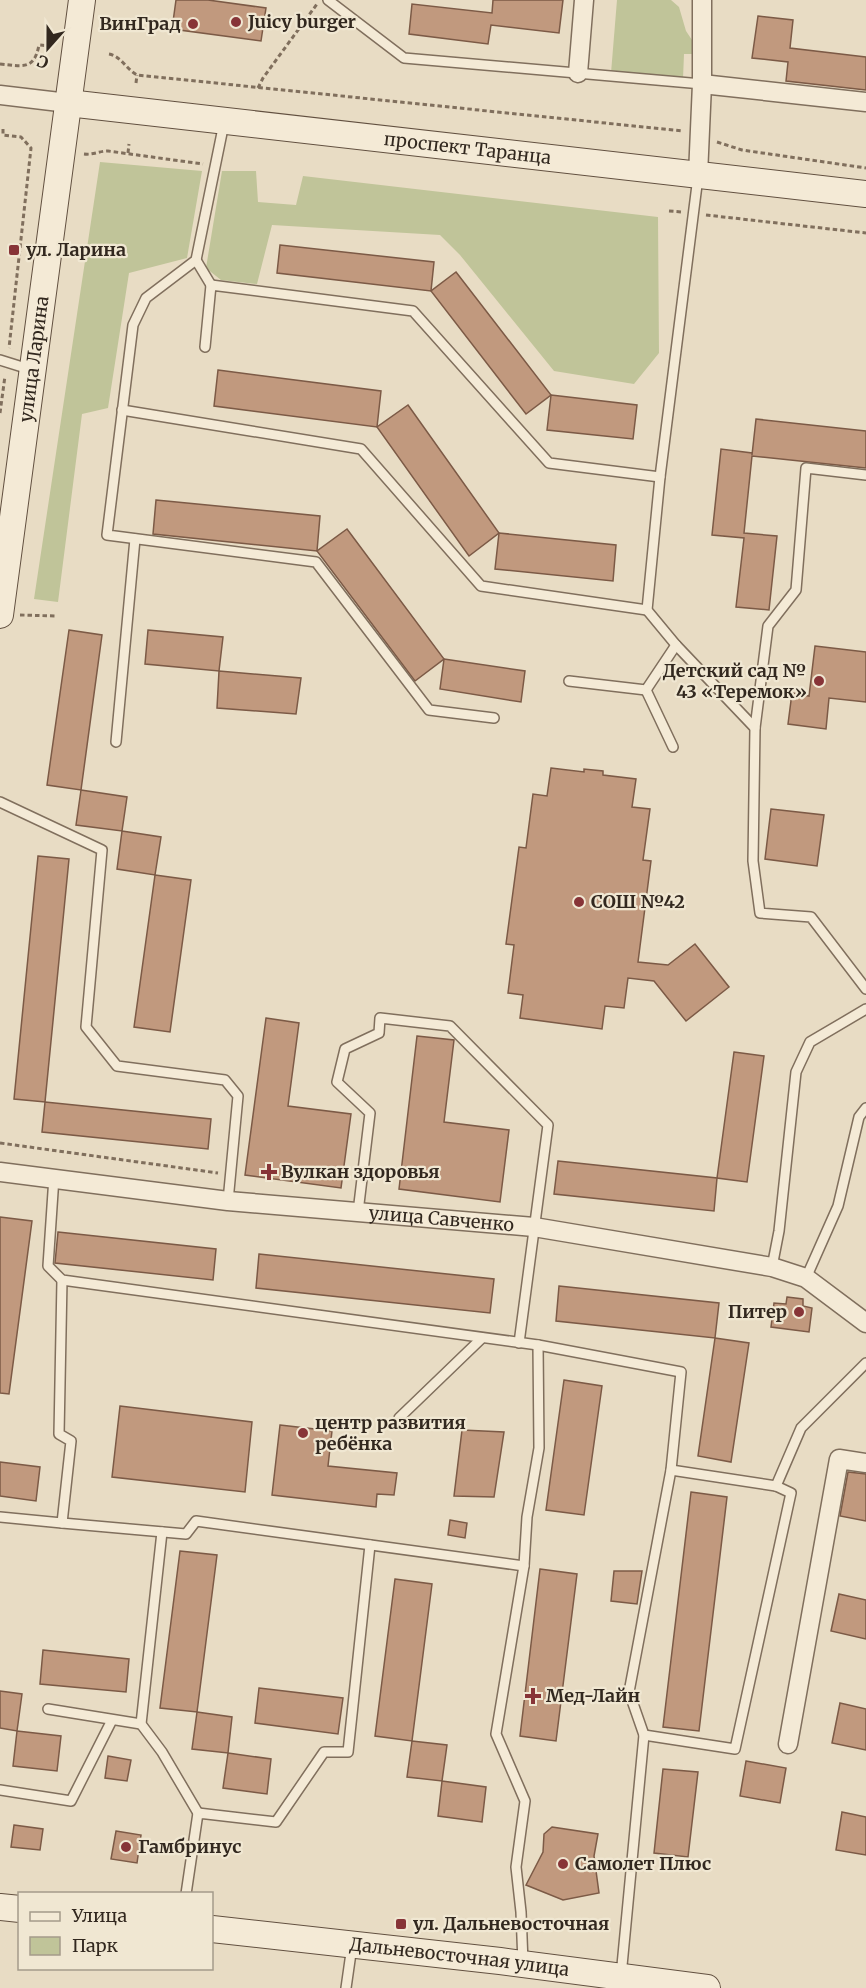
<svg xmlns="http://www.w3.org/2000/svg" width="866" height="1988" viewBox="0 0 866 1988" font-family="Merriweather,serif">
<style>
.green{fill:#c0c499}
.building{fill:#c1997e;stroke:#7c5a46;stroke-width:1.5}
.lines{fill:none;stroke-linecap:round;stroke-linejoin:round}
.lane-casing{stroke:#806f5d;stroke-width:12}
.street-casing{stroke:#806f5d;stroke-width:21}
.secondary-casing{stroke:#625040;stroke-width:28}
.path{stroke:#806f5d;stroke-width:3;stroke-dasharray:4.5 3;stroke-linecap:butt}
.lane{stroke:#f4ead6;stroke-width:9}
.street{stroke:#f4ead6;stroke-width:18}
.secondary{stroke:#f4ead6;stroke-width:26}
.poi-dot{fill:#873437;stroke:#f0e7d2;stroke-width:2}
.labels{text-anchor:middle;stroke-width:4.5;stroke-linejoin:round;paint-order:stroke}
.poi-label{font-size:18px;font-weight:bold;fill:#32281f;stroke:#f0e7d2;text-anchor:start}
.street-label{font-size:18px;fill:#32281f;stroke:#f0e7d2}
</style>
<rect width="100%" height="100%" fill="#e8dcc4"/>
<g class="green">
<path d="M617 0H671L679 7 686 31 694 43 692 54H684L683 79 611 73Z"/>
<path d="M100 162 202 171 187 258 129 273 108 408 82 414 58 602 34 599Z"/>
<path d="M222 171H256L258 202 296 205 303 176 658 217 659 353 634 384 554 371 460 255 440 235 272 225 257 284 221 280 206 268Z"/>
</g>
<g class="building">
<path d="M176 0H208L266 8 261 41 172 29Z"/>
<path d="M493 0H563L559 33 491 25 488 44 409 34 412 4 492 13Z"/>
<path d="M758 16 793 20 790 48 866 57V90L786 81 788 62 752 58Z"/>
<path d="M280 245 434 262 431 291 277 273Z"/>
<path d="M456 272 551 395 526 414 431 291Z"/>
<path d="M218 370 381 391 377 427 214 406Z"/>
<path d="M551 395 637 405 633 439 547 430Z"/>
<path d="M408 405 499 533 469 556 377 427Z"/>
<path d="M756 419 866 431V468L752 456 744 533 777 536 769 610 736 607 744 538 712 535 721 449 752 453V455Z"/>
<path d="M156 500 320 516 317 551 153 534Z"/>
<path d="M347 529 444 659 415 681 317 551Z"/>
<path d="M499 533 616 545 613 581 495 569Z"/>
<path d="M69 630 102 635 81 790 47 785Z"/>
<path d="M148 630 223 637 219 671 145 664Z"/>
<path d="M815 646 866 652V702L829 698 826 729 788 724 792 693 809 696Z"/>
<path d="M444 659 525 671 521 702 440 689Z"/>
<path d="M219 671 301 678 296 714 217 708Z"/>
<path d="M551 768 584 772V769L603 771V775L636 779 632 807 650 809 643 860 651 861 638 962 668 965 695 944 729 987 686 1021 654 981 628 978 624 1008 605 1006 602 1029 520 1018 523 995 508 993 514 945 506 944 519 847 526 848 533 794 547 796Z"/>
<path d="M81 790 127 797 122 831 76 825Z"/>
<path d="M771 809 824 815 817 866 765 859Z"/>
<path d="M122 831 161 837 155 875 117 869Z"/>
<path d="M38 856 69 859 45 1102 14 1099Z"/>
<path d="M155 875 191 880 170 1032 134 1027Z"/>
<path d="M266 1018 299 1023 288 1106 351 1114 341 1188 245 1175Z"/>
<path d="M417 1036 454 1040 444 1122 509 1130 500 1202 399 1189Z"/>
<path d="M734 1052 764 1056 747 1182 717 1178Z"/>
<path d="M45 1102 211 1119 208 1149 42 1132Z"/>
<path d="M558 1161 717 1178 714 1211 554 1194Z"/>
<path d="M0 1217 32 1221 9 1394 0 1393Z"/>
<path d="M58 1232 216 1249 213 1280 55 1263Z"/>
<path d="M259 1254 494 1279 490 1313 256 1288Z"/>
<path d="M559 1286 719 1303 715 1338 556 1321Z"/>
<path d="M787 1297 803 1299V1306L812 1308 809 1332 771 1327 774 1303 786 1304Z"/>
<path d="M715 1338 749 1343 731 1462 698 1456Z"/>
<path d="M564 1380 602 1386 584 1515 546 1510Z"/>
<path d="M120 1406 252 1422 245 1492 112 1477Z"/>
<path d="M280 1425 332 1431 328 1466 397 1473 394 1495 377 1494 376 1507 272 1495Z"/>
<path d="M462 1430 504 1432 494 1497 454 1496Z"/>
<path d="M0 1462 40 1467 36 1501 0 1496Z"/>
<path d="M848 1472 866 1474V1521L840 1516Z"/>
<path d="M691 1492 727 1497 699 1731 663 1727Z"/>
<path d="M450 1520 467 1523 465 1538 448 1535Z"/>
<path d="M180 1551 217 1555 197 1712 160 1708Z"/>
<path d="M540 1569 577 1574 556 1741 520 1736Z"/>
<path d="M614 1571H642L637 1604 611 1601Z"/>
<path d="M395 1579 432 1584 412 1741 375 1736Z"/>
<path d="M839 1594 866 1600V1639L831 1631Z"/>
<path d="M43 1650 129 1659 126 1692 40 1684Z"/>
<path d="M259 1688 343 1698 338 1734 255 1723Z"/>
<path d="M0 1691 22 1694 17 1731 0 1728Z"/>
<path d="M840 1703 866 1709V1750L832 1743Z"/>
<path d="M197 1712 232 1717 228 1753 192 1749Z"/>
<path d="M17 1731 61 1736 57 1771 13 1766Z"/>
<path d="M412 1741 447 1745 442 1781 407 1777Z"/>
<path d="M228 1753 271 1759 267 1794 223 1788Z"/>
<path d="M108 1756 131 1760 127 1781 105 1778Z"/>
<path d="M746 1761 786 1768 780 1803 740 1796Z"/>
<path d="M663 1769 698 1772 688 1857 654 1853Z"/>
<path d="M442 1781 486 1787 482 1822 438 1816Z"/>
<path d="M842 1812 866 1817V1855L836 1850Z"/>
<path d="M14 1825 43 1829 40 1850 11 1847Z"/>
<path d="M552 1827 598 1834 594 1856 599 1893 563 1900 526 1885 543 1852 544 1834Z"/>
<path d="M116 1831 141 1835 137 1863 111 1859Z"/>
</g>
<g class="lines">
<g class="lane-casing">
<g id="lane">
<path d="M328 0 404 58 702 84"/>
<path d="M224 123 196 260 146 298 133 325 107 535 316 562 429 710 494 718"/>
<path d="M698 177 660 477 647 610 676 645 755 728"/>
<path d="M196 260 211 285"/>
<path d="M205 347 211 285 413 311 549 463 660 477"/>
<path d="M0 360 32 370"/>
<path d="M122 410 361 449 481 586 647 610"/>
<path d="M866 475 806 468 796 590 768 626 755 728 753 861 760 913 811 917 866 989"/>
<path d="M569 681 646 690 676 645"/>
<path d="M646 690 673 747"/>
<path d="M116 742 135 539"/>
<path d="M0 802 102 850 86 1027 117 1066 225 1080 238 1096 228 1201"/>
<path d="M54 1177 48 1266 62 1280 538 1345 681 1372 671 1470 629 1692 644 1735"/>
<path d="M358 1212 370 1113 337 1082 345 1049 379 1033 380 1018 450 1026 548 1125 519 1343"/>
<path d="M772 1267 779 1231 796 1072 810 1042 866 1009"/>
<path d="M806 1278 838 1206 859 1117 866 1108"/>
<path d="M399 1418 482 1338"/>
<path d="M776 1486 801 1428 866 1363"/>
<path d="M0 1517 62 1523 71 1441 59 1434 62 1280"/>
<path d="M62 1523 186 1534 196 1521 524 1566"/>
<path d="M162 1532 141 1724 162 1752 198 1813"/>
<path d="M48 1709 141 1724"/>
<path d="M0 1790 71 1801 112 1720"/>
<path d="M186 1894 198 1813 276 1822 324 1752H348L370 1545"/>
<path d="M523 1963 521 1912 516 1867 525 1801 496 1734 524 1566 527 1517 539 1448 538 1345"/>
<path d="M621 1976 644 1735 735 1749 791 1493 776 1486 671 1470"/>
<path d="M346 1988 352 1946"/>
</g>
</g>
<g class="street-casing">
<g id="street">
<path d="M578 73 584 0"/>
<path d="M702 84 866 102"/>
<path d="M0 95 68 103"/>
<path d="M698 175 702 84V0"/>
<path id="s1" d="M0 1172 228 1201 534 1227 772 1267 806 1278 866 1323"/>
<path d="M788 1744 839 1459 866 1463"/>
</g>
</g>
<g class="secondary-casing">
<g id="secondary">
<path id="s2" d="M68 103 866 194"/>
<path id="s3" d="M0 615 82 0"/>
<path d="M0 1907 20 1909"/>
<path id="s4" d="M212 1929 500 1961 707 1988"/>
</g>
</g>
<g class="path">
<path d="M109 54C121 56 126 69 137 75L683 131"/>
<path d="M0 64C22 66 34 71 39 45L50 46"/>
<path d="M136 83 137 75"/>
<path d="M258 88 263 78 317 4"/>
<path d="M3 129V135L21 137 31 148 9 348"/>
<path d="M717 142 742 150 866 168"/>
<path d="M128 153 129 144"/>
<path d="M84 154C94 155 99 151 108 151L203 164"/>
<path d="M669 211 682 212"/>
<path d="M706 215 866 233"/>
<path d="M0 413 5 376"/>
<path d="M20 615 56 616"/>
<path d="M0 1143 218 1173"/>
</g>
<use href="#lane" class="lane"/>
<use href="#street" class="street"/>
<use href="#secondary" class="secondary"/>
</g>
<g class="poi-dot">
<circle cx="236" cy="22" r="6"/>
<circle cx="193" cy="24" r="6"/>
<rect x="8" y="244" width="12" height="12" rx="3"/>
<circle cx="819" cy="681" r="6"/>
<circle cx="579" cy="902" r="6"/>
<path d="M266 1163h6v6h6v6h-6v6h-6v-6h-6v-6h6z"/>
<circle cx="799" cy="1312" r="6"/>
<circle cx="303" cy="1433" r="6"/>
<path d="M530 1687h6v6h6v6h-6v6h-6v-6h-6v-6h6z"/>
<circle cx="126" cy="1847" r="6"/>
<circle cx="563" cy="1864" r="6"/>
<rect x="395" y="1918" width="12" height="12" rx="3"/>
</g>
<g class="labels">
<g class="poi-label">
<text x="248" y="28">Juicy burger</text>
<text x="181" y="30" text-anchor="end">ВинГрад</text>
<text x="26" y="256">ул. Ларина</text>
<text x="807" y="677" text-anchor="end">Детский сад №<tspan x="807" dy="21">43 «Теремок»</tspan></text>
<text x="591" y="908">СОШ №42</text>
<text x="281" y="1178">Вулкан здоровья</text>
<text x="787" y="1318" text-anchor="end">Питер</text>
<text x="315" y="1429">центр развития<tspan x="315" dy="21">ребёнка</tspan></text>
<text x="546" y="1702">Мед-Лайн</text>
<text x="138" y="1853">Гамбринус</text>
<text x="575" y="1870">Самолет Плюс</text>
<text x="413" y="1930">ул. Дальневосточная</text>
</g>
<g class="street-label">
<text dy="6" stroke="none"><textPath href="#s2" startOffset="402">проспект Таранца</textPath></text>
<text dy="6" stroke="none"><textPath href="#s3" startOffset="258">улица Ларина</textPath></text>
<text dy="6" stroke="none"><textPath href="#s1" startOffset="444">улица Савченко</textPath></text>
<text dy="6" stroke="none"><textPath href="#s4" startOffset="249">Дальневосточная улица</textPath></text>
</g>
</g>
<rect x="18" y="1892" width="195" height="78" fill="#f0e7d2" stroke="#a49b8a" stroke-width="1.5"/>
<rect x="30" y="1912" width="30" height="9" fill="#f4ead6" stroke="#a49b8a" stroke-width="1.5"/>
<text x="72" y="1922" font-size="18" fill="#32281f">Улица</text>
<rect x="30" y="1937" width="30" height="18" fill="#c0c499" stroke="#a49b8a" stroke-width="1.5"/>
<text x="72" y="1952" font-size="18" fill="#32281f">Парк</text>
<g transform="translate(48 48) rotate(201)" stroke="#f0e7d2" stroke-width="4.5" paint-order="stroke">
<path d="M0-4.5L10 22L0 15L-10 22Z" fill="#32281f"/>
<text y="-9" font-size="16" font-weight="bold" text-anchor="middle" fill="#32281f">С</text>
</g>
</svg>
